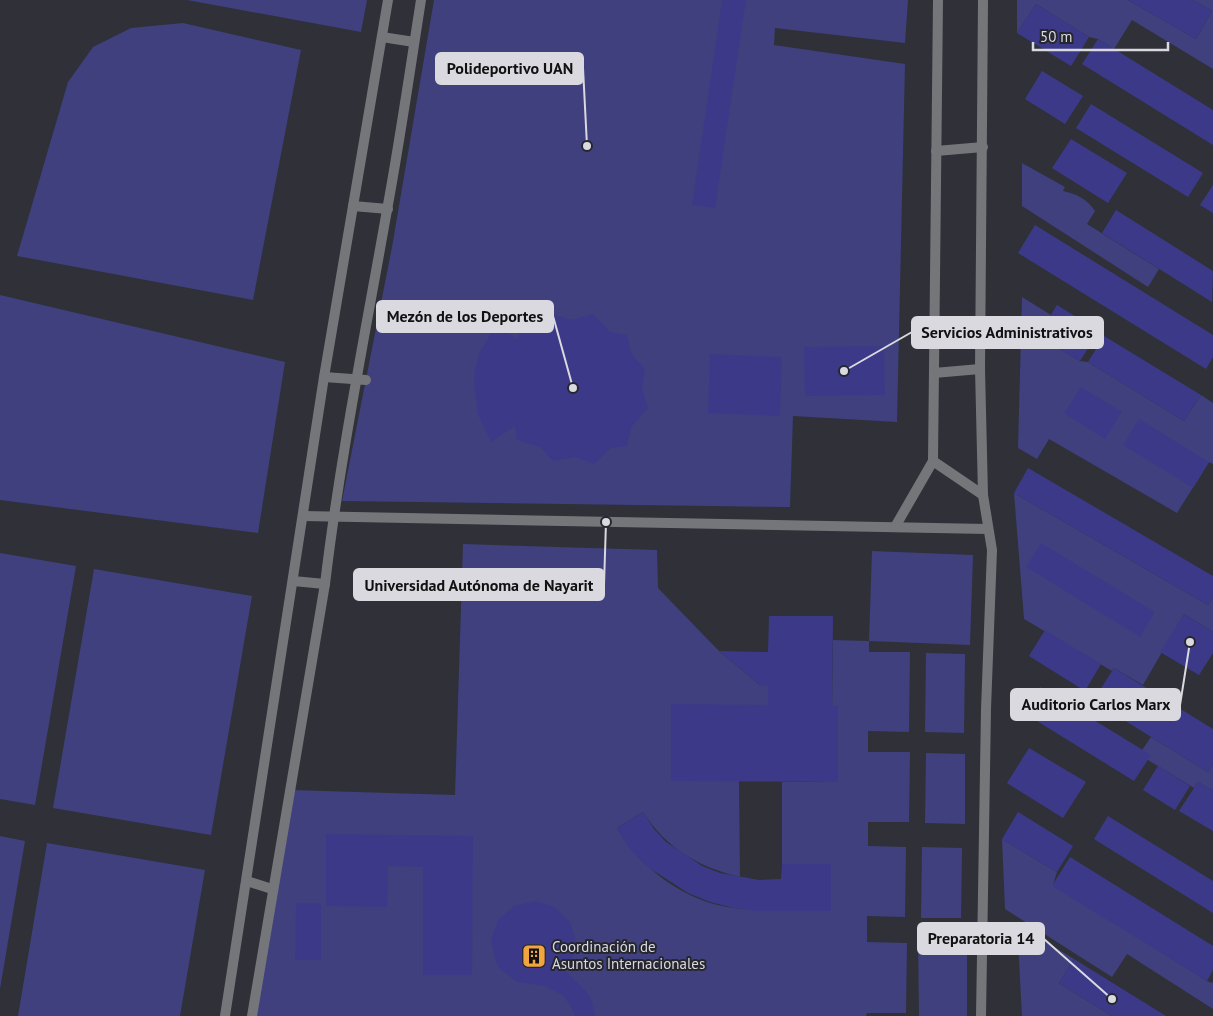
<svg xmlns="http://www.w3.org/2000/svg" width="1213" height="1016" viewBox="0 0 1213 1016" font-family="'PT Sans',sans-serif">
<style>
.green{fill:#3f407d}
.building{fill:#3c3a88}
.lines{fill:none;stroke-linecap:round;stroke-linejoin:round}
.street{stroke:#75767a;stroke-width:10}
.labels{text-anchor:middle;stroke-width:4;stroke-linejoin:round;paint-order:stroke}
.poi-label{font-size:15px;fill:#d9d9df;stroke:#25262e;text-anchor:start}
.leader{fill:none;stroke:#d9d9df;stroke-width:2}
.callout-dot{fill:#d9d9df;stroke:#25262e;stroke-width:2}
.callout{fill:#d9d9df;stroke:#d9d9df;stroke-width:2}
.callout-label{font-size:16px;text-anchor:middle;font-weight:bold;fill:#111}
</style>
<rect width="100%" height="100%" fill="#2f3038"/>
<g class="green">
<path d="M187 0H367L361 32Z"/>
<path d="M434 0H908L905 43 775 28 774 45 905 64 897 422 793 416 790 507 342 501 392 247Z"/>
<path d="M1017 0H1128L1196 39 1212 11 1193 0H1213V69L1132 20 1114 49 1098 39 1089 37 1036 4 1017 33Z"/>
<path d="M183 23 301 50 253 300 17 256 68 82 93 47 131 28Z"/>
<path d="M1022 163 1065 187 1063 191C1077 194 1087 199 1095 211L1087 224 1159 269 1148 287 1022 206Z"/>
<path d="M0 295 285 362 258 533 0 500Z"/>
<path d="M1022 297 1051 315 1038 336 1080 361 1088 362 1184 421 1201 395 1213 403V464L1209 462 1177 513 1049 439 1037 459 1018 448Z"/>
<path d="M1014 493 1208 605 1213 597V632L1184 614 1143 685 1114 668 1112 671 1024 619Z"/>
<path d="M463 544 657 550 658 588 719 651 761 686H768V705H671V780L739 781 740 877C698 867 666 848 643 812L617 828C642 869 685 902 734 908 766 912 799 910 831 911V864H782V782H838V707L832 706 833 640 869 641 872 551 973 555 970 645 869 641V652H910L909 732 868 731V752H910L909 822H868V846L906 847 905 917 867 916V942L907 943 906 1013H867L866 1016H252L291 790 455 795Z"/>
<path d="M0 553 76 566 35 805 0 799Z"/>
<path d="M94 569 252 596 211 835 53 808Z"/>
<path d="M926 653 965 654 964 733 925 732Z"/>
<path d="M1151 737 1208 772 1213 764V791L1198 782 1194 788 1148 760 1142 750Z"/>
<path d="M926 753 965 754V824L925 823Z"/>
<path d="M0 836 25 841 0 989Z"/>
<path d="M1002 839 1057 872 1053 885 1207 981 1212 983 1213 981V1009L1127 954 1112 977 1005 909Z"/>
<path d="M47 843 205 870 180 1016H18Z"/>
<path d="M922 847 962 848 961 918H921Z"/>
<path d="M1017 924 1074 959 1059 983 1112 1016H1022Z"/>
<path d="M918 930H967V1016H919Z"/>
</g>
<g class="building">
<path d="M722 0H746L715 208 692 205Z"/>
<path d="M1128 0H1193L1212 11 1196 39Z"/>
<path d="M1036 4 1089 37 1071 66 1017 33Z"/>
<path d="M1098 39 1213 110V145L1082 64Z"/>
<path d="M1042 71 1083 96 1065 124 1025 99Z"/>
<path d="M1091 104 1203 173 1188 197 1076 128Z"/>
<path d="M1071 139 1127 173 1108 203 1052 168Z"/>
<path d="M1213 185V213L1200 205Z"/>
<path d="M1116 210 1213 271 1212 302 1102 233Z"/>
<path d="M1035 225 1213 335V357L1206 369 1018 253Z"/>
<path d="M1057 305 1099 331 1080 361 1038 336Z"/>
<path d="M551 314 572 320 593 314 610 332 627 335 631 353 645 369 642 389 648 408 632 426 627 446 611 448 594 464 575 457 553 461 540 447 517 440 515 426 491 442 478 414 474 385 475 370 479 354 495 326 518 339 519 331 543 329Z"/>
<path d="M1104 336 1201 395 1184 421 1088 362Z"/>
<path d="M884 346 885 395 805 396 804 347Z"/>
<path d="M710 354 782 357 780 416 708 413Z"/>
<path d="M1081 387 1122 412 1105 439 1064 413Z"/>
<path d="M1139 419 1209 462 1193 488 1123 445Z"/>
<path d="M1028 468 1213 576V597L1208 605 1014 493Z"/>
<path d="M1041 543 1155 612 1140 637 1026 567Z"/>
<path d="M1184 614 1213 632V653L1199 675 1160 652Z"/>
<path d="M769 616H833L832 706H838V782L671 781V704L768 705V686H761L719 651 768 652Z"/>
<path d="M1045 630 1101 664 1085 691 1029 656Z"/>
<path d="M1114 668 1213 729V764L1208 772 1093 701Z"/>
<path d="M1040 687 1151 755 1134 781 1024 713Z"/>
<path d="M1029 748 1086 782 1063 818 1007 783Z"/>
<path d="M1158 766 1190 786 1175 810 1143 790Z"/>
<path d="M1198 782 1213 791V831L1179 811Z"/>
<path d="M643 812 654 829 666 842 702 866 720 873 759 880 781 879 782 864H831V911H758L734 908 710 902 688 893 645 865 629 848 617 828Z"/>
<path d="M1018 812 1073 846 1057 872 1002 839Z"/>
<path d="M1108 816 1213 881V913L1094 839Z"/>
<path d="M326 834 473 836 472 975H423V867L388 866 387 907 326 906Z"/>
<path d="M1070 857 1213 946V970L1207 981 1052 886Z"/>
<path d="M535 901 555 907 570 922 576 942 575 952 566 971 587 992 592 1001 595 1016H575L569 1003 562 995 545 986 517 982 500 969 495 960 491 939 498 920 514 906Z"/>
<path d="M296 903H321V960H295Z"/>
<path d="M1074 959 1166 1016H1112L1059 983Z"/>
</g>
<g class="lines">
<g class="street">
<path d="M938 0 933 461 983 495"/>
<path d="M382 37 414 42"/>
<path d="M936 151 983 147"/>
<path d="M353 206 388 209"/>
<path d="M934 373 980 369"/>
<path d="M324 377 366 380"/>
<path d="M303 516 988 529"/>
<path d="M895 527 933 461"/>
<path d="M293 581 325 584"/>
<path d="M247 881 272 889"/>
<path d="M225 1016 324 377 388 0"/>
<path d="M252 1016 325 584C340 458 365 335 387 210 400 140 410 70 421 0"/>
<path d="M981 1016 986 709 992 550 983 495 980 369 983 0"/>
</g>
</g>
<defs>
<g id="building-square" transform="scale(1.25)"><rect x="-9" y="-9" width="18" height="18" rx="4" fill="#f1a540" stroke="#25262e"/><path d="M-4-6H4V6H1V3H-1V6H-4ZM-2.5-4.3h1.7v1.8h-1.7ZM.8-4.3h1.7v1.8H.8ZM-2.5-1h1.7V.8h-1.7ZM.8-1h1.7V.8H.8Z" fill="#111"/></g>
</defs>
<g fill-rule="evenodd">
<use href="#building-square" x="534" y="956"/>
</g>
<g class="labels">
<g class="poi-label">
<text x="552" y="952">Coordinación de<tspan x="552" dy="17">Asuntos Internacionales</tspan></text>
</g>
</g>
<path class="leader" d="M587 146L583 68M573 388L553 316M844 371L912 332M606 522L604 585M1190 642L1180 705M1112 999L1044 939"/>
<g class="callout-dot">
<circle cx="587" cy="146" r="5"/>
<circle cx="573" cy="388" r="5"/>
<circle cx="844" cy="371" r="5"/>
<circle cx="606" cy="522" r="5"/>
<circle cx="1190" cy="642" r="5"/>
<circle cx="1112" cy="999" r="5"/>
</g>
<g class="callout">
<rect x="436" y="53" width="147" height="31" rx="5"/>
<rect x="377" y="301" width="176" height="31" rx="5"/>
<rect x="912" y="317" width="191" height="31" rx="5"/>
<rect x="354" y="569" width="250" height="31" rx="5"/>
<rect x="1011" y="689" width="169" height="31" rx="5"/>
<rect x="918" y="923" width="126" height="31" rx="5"/>
</g>
<g class="callout-label">
<text x="510" y="74">Polideportivo UAN</text>
<text x="465" y="322">Mezón de los Deportes</text>
<text x="1007" y="338">Servicios Administrativos</text>
<text x="479" y="591">Universidad Autónoma de Nayarit</text>
<text x="1096" y="710">Auditorio Carlos Marx</text>
<text x="981" y="944">Preparatoria 14</text>
</g>
<path d="M1033 42v8h135v-8" fill="none" stroke="#d9d9df" stroke-width="2.5"/>
<text x="1040" y="42" font-size="15" fill="#d9d9df" stroke="#25262e" stroke-width="4" paint-order="stroke">50 m</text>
</svg>
